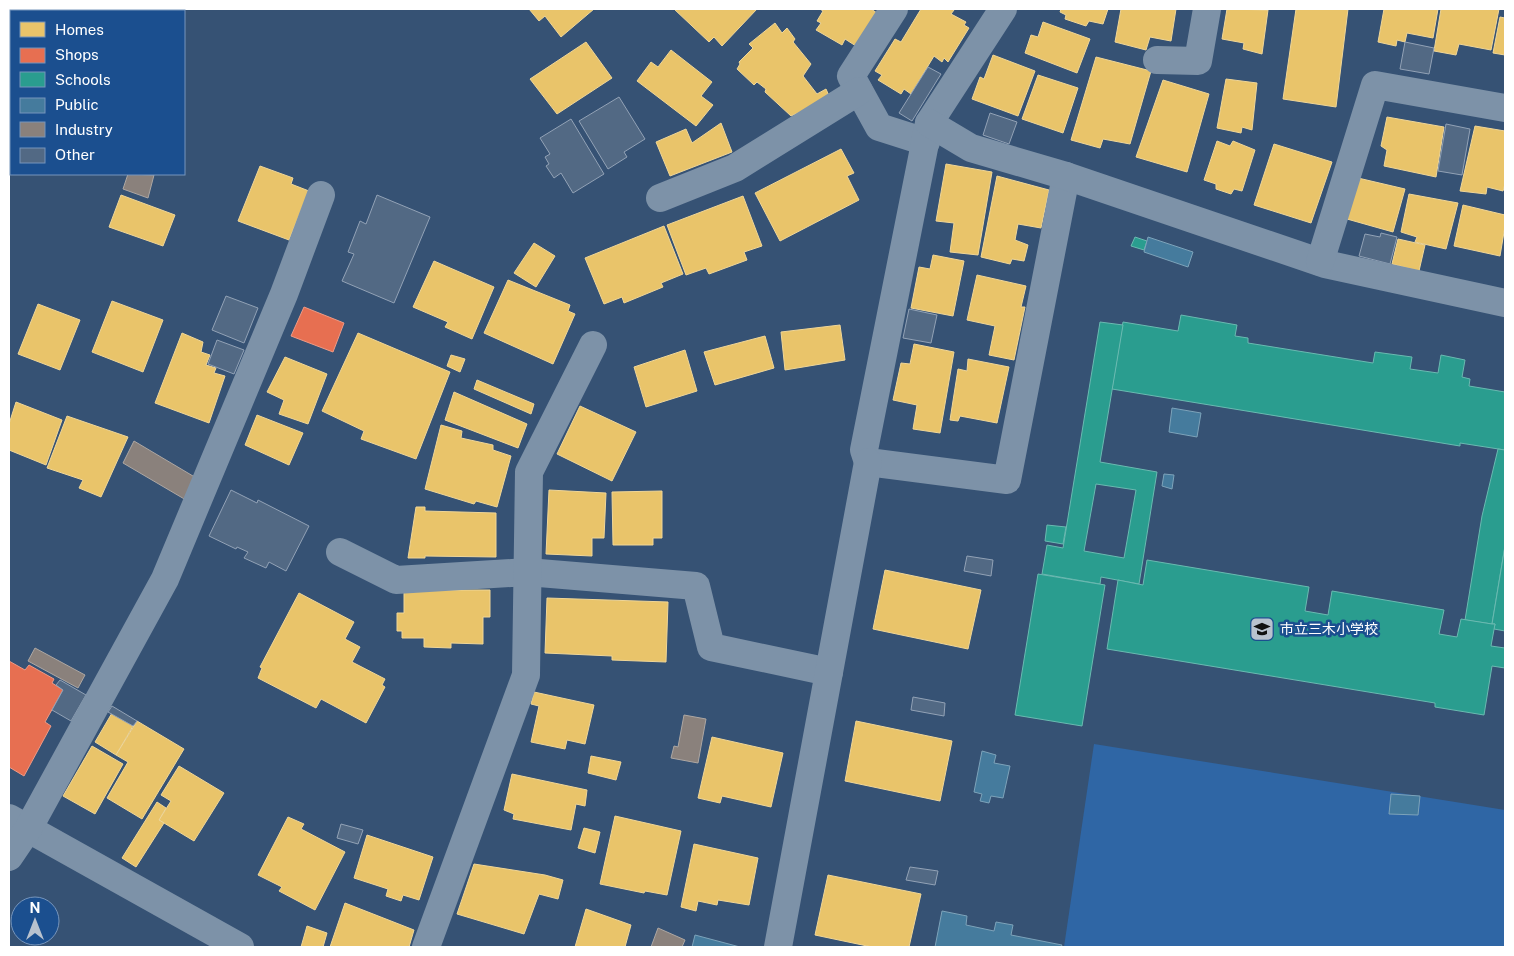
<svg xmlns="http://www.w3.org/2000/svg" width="1514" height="956" viewBox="0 0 1514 956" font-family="'Public Sans','Noto Sans JP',sans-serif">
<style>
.green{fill:#2f66a5}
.homes{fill:#e9c46a;stroke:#f0d697}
.shops{fill:#e76f51;stroke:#ee9a85}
.schools{fill:#2a9d8f;stroke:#6abab1;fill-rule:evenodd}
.public{fill:#457b9d;stroke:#7da3ba}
.industry{fill:#8a817c;stroke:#ada7a3}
.building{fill:#526984;stroke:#92a2b6}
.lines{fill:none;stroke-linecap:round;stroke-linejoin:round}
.minor{stroke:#7d92a8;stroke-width:28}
.labels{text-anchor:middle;stroke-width:5;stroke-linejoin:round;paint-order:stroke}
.poi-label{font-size:14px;fill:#fff;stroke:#1b4f8f;text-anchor:start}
</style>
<rect width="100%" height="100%" fill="#365274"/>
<path class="green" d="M1094 744 1505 810V947H1064Z"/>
<g class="homes">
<path d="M529 9H594L561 37 545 16 539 21Z"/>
<path d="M674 9H757L722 46 714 37 709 42Z"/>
<path d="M820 9H871L877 13 856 46 845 39 842 45 816 30 821 23 817 21 823 11Z"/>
<path d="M921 9H952L954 10 951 14 966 22 964 25 969 28 948 62 944 58 942 62 934 56 911 94 904 89 901 94 878 80 882 75 875 71 895 39 901 42Z"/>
<path d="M1061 9H1108L1103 24 1089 21 1086 26 1065 19 1066 15 1060 12Z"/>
<path d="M1121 9H1176L1171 41 1150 37 1146 50 1115 42Z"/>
<path d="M1227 9 1268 10 1262 54 1243 49 1244 43 1222 39Z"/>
<path d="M1296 9H1348L1336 107 1283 99Z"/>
<path d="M1384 9H1438L1433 38 1407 33 1405 42 1397 40 1396 46 1378 42Z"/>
<path d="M1441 9H1499L1491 50 1459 44 1456 55 1434 51Z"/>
<path d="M1500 17 1505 18V55L1493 53Z"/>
<path d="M1043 22 1090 39 1077 73 1025 53 1031 35 1038 37Z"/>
<path d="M775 23 782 33 787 28 795 39 793 42 811 64 803 76 817 94 826 89 830 98 791 116 765 92 766 89 757 82 754 85 737 69 740 64 739 62 753 48 749 44Z"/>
<path d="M586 42 612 78 557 114 530 79Z"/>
<path d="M671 50 712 82 701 96 713 105 696 126 637 81 651 62 658 67Z"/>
<path d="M993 55 1035 71 1018 116 972 99 980 77 984 79Z"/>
<path d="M1096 57 1151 71 1130 144 1103 139 1100 148 1071 140Z"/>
<path d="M1038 75 1078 88 1063 133 1022 119Z"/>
<path d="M1226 79 1257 83 1252 130 1242 127 1241 133 1217 128Z"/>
<path d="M1163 80 1209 94 1187 172 1136 157Z"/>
<path d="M1387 117 1444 127 1436 177 1384 166 1387 150 1381 146Z"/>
<path d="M721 123 732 152 670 176 656 142 686 129 692 143Z"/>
<path d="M1475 126 1505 131V184L1503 191 1487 187 1486 194 1460 191Z"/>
<path d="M1217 141 1230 146 1233 141 1255 150 1242 191 1234 189 1231 194 1216 189V184L1204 180Z"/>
<path d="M1274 144 1332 162 1311 223 1254 205Z"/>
<path d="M841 149 854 173 847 176 859 200 780 241 755 193Z"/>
<path d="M946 164 992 172 978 255 950 252 954 223 936 221Z"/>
<path d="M260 166 293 178 291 184 309 191 289 240 238 221Z"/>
<path d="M997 176 1049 190 1041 228 1018 224 1015 240 1028 245 1024 261 1012 259 1010 264 981 257Z"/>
<path d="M1358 178 1405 189 1393 232 1347 219Z"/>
<path d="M1409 194 1458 203 1446 249 1415 242 1417 237 1401 232Z"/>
<path d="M121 195 175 215 163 246 109 227Z"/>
<path d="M743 196 762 246 744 252 747 260 709 274 706 268 686 275 667 225Z"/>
<path d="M1463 205 1505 215V226L1500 256 1454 246Z"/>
<path d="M664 226 683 274 661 283 663 287 624 303 622 297 604 304 585 258Z"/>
<path d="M1398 239 1425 245 1419 271 1392 264Z"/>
<path d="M534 243 555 256 536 287 514 273Z"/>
<path d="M933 255 964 261 953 316 911 308 919 267 930 269Z"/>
<path d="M434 261 494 287 472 339 445 327 448 322 413 307Z"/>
<path d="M977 275 1026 286 1021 307H1025L1014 360 989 355 995 326 967 320Z"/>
<path d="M508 280 570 305 568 311 575 314 553 364 484 333Z"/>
<path d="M112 301 163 320 143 372 92 352Z"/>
<path d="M38 304 80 320 60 370 18 354Z"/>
<path d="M840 325 845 360 785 370 781 332Z"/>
<path d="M182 333 203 342 201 352 210 355 206 365 216 368 214 373 225 376 209 423 155 403Z"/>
<path d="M358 333 450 372 416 459 361 439 364 431 322 411Z"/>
<path d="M765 336 774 368 715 385 704 352Z"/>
<path d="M914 344 954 352 940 433 913 429 917 405 893 400 901 363 910 364Z"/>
<path d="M685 350 697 391 646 407 634 367Z"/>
<path d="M451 355 465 359 460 372 447 366Z"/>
<path d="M285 357 327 374 308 424 279 414 284 400 267 392Z"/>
<path d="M968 359 1009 367 997 423 960 416 958 421 950 420 958 369 967 371Z"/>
<path d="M477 380 534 404 531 414 474 389Z"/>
<path d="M454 392 527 424 518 448 445 420Z"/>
<path d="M16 402 62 420 46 465 9 450V424Z"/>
<path d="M580 406 636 432 612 481 557 454Z"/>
<path d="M257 415 303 433 289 465 245 445Z"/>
<path d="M67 416 128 437 101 497 79 488 83 480 47 468Z"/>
<path d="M441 425 462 431 461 438 493 445V450L511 456 497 507 476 501 474 504 425 489Z"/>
<path d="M549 490 606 493 604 538H592V556L546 554Z"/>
<path d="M662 491V538H653V545H613L612 492Z"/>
<path d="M416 507H425V511L496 513V557L425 556V558H408Z"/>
<path d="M885 570 981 590 968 649 873 629Z"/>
<path d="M404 590H490V617H483V644L451 643V648L424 647V638H402V631H397V613H404Z"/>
<path d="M299 593 354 622 345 639 360 647 352 662 385 679 382 685 385 687 366 723 321 699 316 708 258 678 262 668 260 667Z"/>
<path d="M547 598 668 602 666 662 612 660V656L545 653Z"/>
<path d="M534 692 594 705 585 744 567 740 565 749 531 742 539 706 531 704Z"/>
<path d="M112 713 133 726 116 755 95 742Z"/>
<path d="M137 721 184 749 142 819 107 798 128 762 116 755Z"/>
<path d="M856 721 952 741 940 801 845 781Z"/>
<path d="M712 737 783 753 771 807 722 796 720 803 698 798Z"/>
<path d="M92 746 123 764 95 814 63 796Z"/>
<path d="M591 756 621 762 616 780 588 773Z"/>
<path d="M179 766 224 793 194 841 159 820 171 801 161 795Z"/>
<path d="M512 774 587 790 585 806 576 804 571 830 513 819 514 814 504 810Z"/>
<path d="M157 802 166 808 159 820 164 823 136 867 122 858Z"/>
<path d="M615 816 681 831 667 895 645 891 644 893 600 884Z"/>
<path d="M288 817 304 824 301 829 345 852 315 910 279 891 282 887 258 875Z"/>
<path d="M584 828 600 832 595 853 578 848Z"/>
<path d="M367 835 433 857 419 900 403 895 401 901 386 896 388 889 354 878Z"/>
<path d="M694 844 758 858 749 905 718 900 717 905 698 901 696 911 681 907Z"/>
<path d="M474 864 545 875 563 880 558 899 539 894 524 934 457 914Z"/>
<path d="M828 875 921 894 909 947H872L815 935Z"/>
<path d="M345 903 414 930 409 947H330Z"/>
<path d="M586 909 631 925 625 947H575Z"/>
<path d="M307 926 327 933 323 947H301Z"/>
</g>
<g class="shops">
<path d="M304 307 344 323 333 352 291 336Z"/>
<path d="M9 661 25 670 29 665 54 679 52 683 63 690 45 722 51 726 24 776 9 767Z"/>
</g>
<g class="schools">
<path d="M1135 237 1147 241 1144 250 1131 246Z"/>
<path d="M1181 315 1237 325 1235 336 1248 338V343L1373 363 1375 352 1412 357 1410 369 1438 373 1441 355 1465 360 1462 377 1470 379 1469 386 1505 392V450L1460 443V446L1112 389 1123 322 1178 331Z"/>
<path d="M1100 322 1123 325 1100 462 1157 472 1139 584 1101 577 1100 584 1042 574 1047 545 1063 548ZM1096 484 1136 490 1124 558 1084 551Z"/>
<path d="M1498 449 1505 450V546L1492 624 1465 620 1482 516Z"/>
<path d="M1047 525 1066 527 1063 544 1045 541Z"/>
<path d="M1505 546V631L1494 629 1495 624H1492Z"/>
<path d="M1147 560 1309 587 1305 611 1328 615 1332 591 1444 610 1439 634 1457 637 1461 619 1492 624H1495L1491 646 1505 648V668L1492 666 1484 715 1435 707V703L1107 649 1118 580 1143 585Z"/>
<path d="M1038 574 1105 585 1082 726 1015 715Z"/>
</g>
<g class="public">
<path d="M1148 237 1193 252 1188 267 1144 252Z"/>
<path d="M1172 408 1201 413 1197 437 1169 432Z"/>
<path d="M1164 474 1174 475 1172 489 1162 486Z"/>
<path d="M982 751 996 755 994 763 1010 766 1003 798 991 796 989 803 980 801 982 794 974 792Z"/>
<path d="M1391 794 1420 796 1418 815 1389 814Z"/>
<path d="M942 911 967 916 966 925 994 931 996 922 1013 925 1011 935 1062 945 1061 947H935Z"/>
<path d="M695 935 740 947H692Z"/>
</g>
<g class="industry">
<path d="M128 174 154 175 148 198 123 189Z"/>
<path d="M134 441 198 479 186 500 123 463Z"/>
<path d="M35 648 85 675 78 688 28 661Z"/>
<path d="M684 715 706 719 698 763 671 758 674 746 678 747Z"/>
<path d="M658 928 685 940 682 947H651Z"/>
</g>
<g class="building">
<path d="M1405 42 1434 48 1429 74 1400 69Z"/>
<path d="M928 67 941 74 912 121 899 113Z"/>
<path d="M619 97 645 139 624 152 627 157 608 169 579 121Z"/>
<path d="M990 113 1017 122 1009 144 983 135Z"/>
<path d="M571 119 604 174 573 193 561 173 554 178 546 166 549 164 545 157 550 154 540 138Z"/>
<path d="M1446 124 1470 129 1462 175 1438 171Z"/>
<path d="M377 195 430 217 394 303 342 281 354 254 348 252 360 221 366 224Z"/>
<path d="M1381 233 1397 237 1390 264 1359 256 1365 234 1380 237Z"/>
<path d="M226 296 258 308 244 343 212 330Z"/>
<path d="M909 309 937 315 931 343 903 338Z"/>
<path d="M217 340 244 350 234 374 208 364Z"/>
<path d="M231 490 257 503 258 500 309 526 286 571 269 562 266 568 244 558 248 552 237 547 236 549 209 536Z"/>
<path d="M967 556 993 560 991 576 964 571Z"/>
<path d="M60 680 86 695 71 721 52 710 63 690 56 685Z"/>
<path d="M913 697 945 703 944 716 911 710Z"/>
<path d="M112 706 137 721 133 726 108 712Z"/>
<path d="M341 824 363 830 358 844 337 838Z"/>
<path d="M910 867 938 871 935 885 906 880Z"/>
</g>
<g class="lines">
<g class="minor">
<path d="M894 9 851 76 879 127 926 142"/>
<path d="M1003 9 929 123 864 450 868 462 1007 480 1066 176"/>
<path d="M1157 60 1198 61 1207 9"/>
<path d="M929 123 971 148 1066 176 1325 264 1505 303"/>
<path d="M660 198 735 168 859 91"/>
<path d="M1320 262 1375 85 1505 108"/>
<path d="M340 552 396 580 527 572 696 586 711 647 829 672"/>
<path d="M9 818 240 947"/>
<path d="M9 857 28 829 165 579 284 294 321 195"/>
<path d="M426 947 526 675 529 472 593 345"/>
<path d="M778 947 868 462"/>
</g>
</g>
<defs>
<g id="school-square" transform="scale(1.25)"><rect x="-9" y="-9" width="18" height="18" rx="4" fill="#b9c2ce" stroke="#1b4f8f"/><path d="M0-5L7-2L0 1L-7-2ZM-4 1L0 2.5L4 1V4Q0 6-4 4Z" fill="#111"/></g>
</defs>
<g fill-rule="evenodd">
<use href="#school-square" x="1262" y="629"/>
</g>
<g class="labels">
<g class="poi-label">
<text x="1280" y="634">市立三木小学校</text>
</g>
</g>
<rect width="1514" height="956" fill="none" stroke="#ffffff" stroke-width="20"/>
<rect x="10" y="10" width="175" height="165" fill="#1b4f8f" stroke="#7695bc"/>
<rect x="20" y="22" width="25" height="15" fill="#e9c46a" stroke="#7695bc"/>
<text x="55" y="35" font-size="15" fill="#ffffff">Homes</text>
<rect x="20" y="48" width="25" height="15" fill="#e76f51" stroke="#7695bc"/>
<text x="55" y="60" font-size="15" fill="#ffffff">Shops</text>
<rect x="20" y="72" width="25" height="15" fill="#2a9d8f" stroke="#7695bc"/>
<text x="55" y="85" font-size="15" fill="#ffffff">Schools</text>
<rect x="20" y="98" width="25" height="15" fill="#457b9d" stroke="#7695bc"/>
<text x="55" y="110" font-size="15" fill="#ffffff">Public</text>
<rect x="20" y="122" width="25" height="15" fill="#8a817c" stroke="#7695bc"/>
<text x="55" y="135" font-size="15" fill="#ffffff">Industry</text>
<rect x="20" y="148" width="25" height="15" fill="#526984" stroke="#7695bc"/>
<text x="55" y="160" font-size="15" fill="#ffffff">Other</text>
<g transform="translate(35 921)"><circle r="24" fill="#1b4f8f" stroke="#7695bc"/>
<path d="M0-4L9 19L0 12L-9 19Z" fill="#b9c2ce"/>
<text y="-8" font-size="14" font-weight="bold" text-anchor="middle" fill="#ffffff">N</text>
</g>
</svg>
